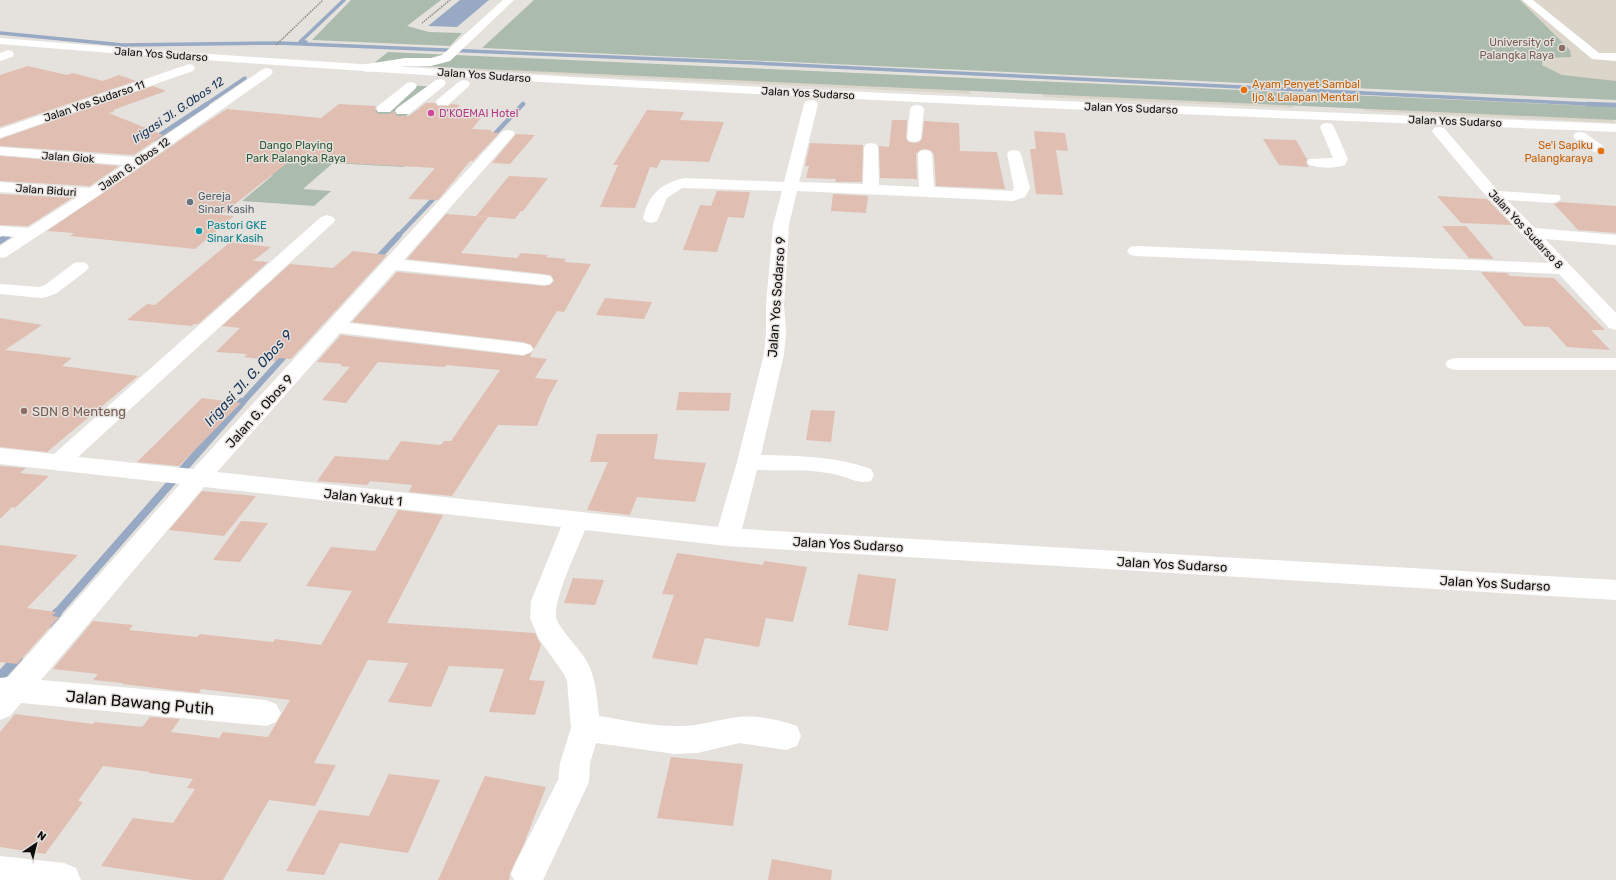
<svg xmlns="http://www.w3.org/2000/svg" width="1616" height="880" viewBox="0 0 1616 880" font-family="Rubik,sans-serif">
<style>
.built{fill:#dcd5ca}
.green{fill:#abbbad}
.water{fill:#97a9c3}
.lines{fill:none;stroke-linecap:round;stroke-linejoin:round}
.stream-far4{stroke:#97a9c3;stroke-width:3.5}
.stream-far3{stroke:#97a9c3;stroke-width:4.5}
.stream-far2{stroke:#97a9c3;stroke-width:6}
.stream-far1{stroke:#97a9c3;stroke-width:8}
.stream{stroke:#97a9c3;stroke-width:10}
.building{fill:#e0beb2}
.path{stroke:#8d8b88;stroke-width:1.5;stroke-dasharray:1.5 1;stroke-linecap:butt}
.minor{fill:#fff;fill-rule:evenodd}
.major{fill:#fff;fill-rule:evenodd}
.education-dot{fill:#8d6e63;stroke:#e5e2de;stroke-width:1.5}
.food-dot{fill:#e8710a;stroke:#e5e2de;stroke-width:1.5}
.hotel-dot{fill:#d1479c;stroke:#e5e2de;stroke-width:1.5}
.worship-dot{fill:#6b7280;stroke:#e5e2de;stroke-width:1.5}
.culture-dot{fill:#0f9aa8;stroke:#e5e2de;stroke-width:1.5}
.labels{text-anchor:middle;stroke-width:3;stroke-linejoin:round;paint-order:stroke}
.far-education-label{font-size:11px;fill:#785e54;stroke:#e5e2de;text-anchor:end}
.far-street-label{font-size:11px;fill:#0f0e0d;stroke:#e5e2de}
.far-food-label{font-size:11px;fill:#c56008;stroke:#e5e2de;text-anchor:start}
.far-hotel-label{font-size:11px;fill:#b23c85;stroke:#e5e2de;text-anchor:start}
.far-park-label{font-size:11px;fill:#2e5938;stroke:#e5e2de}
.far-worship-label{font-size:11px;fill:#5b616d;stroke:#e5e2de;text-anchor:start}
.far-culture-label{font-size:11px;fill:#0d838f;stroke:#e5e2de;text-anchor:start}
.far-water-label{font-size:12px;font-style:italic;fill:#183357;stroke:#e5e2de}
.street-label{font-size:13px;fill:#0f0e0d;stroke:#e5e2de}
.education-label{font-size:13px;fill:#785e54;stroke:#e5e2de;text-anchor:start}
.water-label{font-size:14px;font-style:italic;fill:#183357;stroke:#e5e2de}
.near-street-label{font-size:16px;fill:#0f0e0d;stroke:#e5e2de}
</style>
<rect width="100%" height="100%" fill="#e5e2de"/>
<g class="built">
<path d="M1274 0H1616V93Z"/>
<path d="M481 57 971 78 970 94 466 70Z"/>
<path d="M1041 81 1284 92 1294 108 1043 97Z"/>
<path d="M1352 95 1596 106 1616 123 1365 111Z"/>
</g>
<g class="green">
<path d="M351 0H441L407 26 429 32 462 33 450 46 312 40Z"/>
<path d="M534 0H1520L1570 50 1571 57 1544 58 1542 65 1562 75 1616 81V100L482 48Z"/>
<path d="M388 52 1616 107V120L373 64Z"/>
<path d="M405 85 440 87 400 121 447 124 404 167 333 163 303 189 331 191 314 206 242 201 273 175 246 173 355 123 373 112Z"/>
</g>
<path class="water" d="M460 0H489L457 27 428 26Z"/>
<g class="lines">
<g class="stream-far4">
<path d="M0 33 123 45 279 43 754 63 1608 105"/>
<path d="M306 42H300L344 0"/>
<path d="M205 105 245 78"/>
</g>
<g class="stream-far3">
<path d="M1587 104 1616 105"/>
<path d="M154 139 207 104"/>
<path d="M490 139 523 104"/>
<path d="M7 236 12 233"/>
<path d="M398 236 439 193"/>
</g>
<g class="stream-far2">
<path d="M0 241 9 235"/>
<path d="M375 261 399 235"/>
<path d="M242 403 289 351"/>
</g>
<path class="stream-far1" d="M56 614 242 402"/>
<g class="stream">
<path d="M48 623 57 613"/>
<path d="M0 677 18 657"/>
</g>
</g>
<g class="building">
<path d="M28 66 67 75 73 73 103 81 119 75 136 81 0 127V75Z"/>
<path d="M153 86 166 91 113 110 115 111 109 113 163 135 134 155 0 146V139Z"/>
<path d="M426 103H435L438 106H448L451 104 460 105 452 112 485 113 472 129 492 130 491 132 499 133 473 161H470L438 200 408 199 435 168 291 160 221 215 234 216 195 249 70 236 74 233 47 231 207 122 227 109 321 118 339 104 376 106 375 110 378 114H390L394 111 397 116H409Z"/>
<path d="M647 110 684 112 680 120 724 122 709 162 661 160 657 168 650 167 635 208 600 207 618 165H613Z"/>
<path d="M892 120H907L906 139 909 142 914 143 919 142 922 139 924 121 959 123 960 151 997 152 1005 189 936 186 934 154 930 150 925 149 920 150 916 154 917 179 880 178 879 146 889 147Z"/>
<path d="M1034 131 1065 133 1068 151 1056 150 1063 195 1036 194 1030 149H1036Z"/>
<path d="M516 134 535 135 510 164 492 163Z"/>
<path d="M1263 139 1296 140 1307 159 1306 163 1309 167 1279 165Z"/>
<path d="M810 143 863 145 862 182H835L836 179 806 178 809 166H805Z"/>
<path d="M0 156 119 166 90 186 0 181Z"/>
<path d="M509 176 548 178 523 211H521L515 219 476 216Z"/>
<path d="M717 191 750 192 744 218 728 217 717 252 683 250 700 205 711 206Z"/>
<path d="M0 194 72 198 28 226 0 225Z"/>
<path d="M833 194 868 196 866 213 831 211Z"/>
<path d="M1437 196 1487 199 1512 225 1461 223Z"/>
<path d="M1560 202 1616 206V233L1578 230 1554 204Z"/>
<path d="M446 214 488 217 461 253 517 258 521 253 548 255 546 257 566 259 564 262 591 264 564 312 557 311 534 349 530 344 523 342 352 322 397 272 544 286 550 285 554 281 551 275 544 274 407 259Z"/>
<path d="M1442 226H1466L1494 259 1469 258Z"/>
<path d="M230 242 271 247 253 261 268 262 198 324H194L192 326 127 320 147 304 155 305Z"/>
<path d="M353 251 387 255 291 359 279 358 276 361 244 357 247 354 216 352 240 328 222 326 290 264 333 268Z"/>
<path d="M1481 272 1507 273 1510 276 1554 278 1605 330H1591L1610 350 1567 347 1549 327 1524 326Z"/>
<path d="M605 298 652 302 644 319 596 315Z"/>
<path d="M0 318 42 325 5 350 72 358 62 366 138 376 47 452 0 447Z"/>
<path d="M341 335 523 356 532 352 530 357 547 359 535 378 558 380 548 398 537 426 498 425 452 496 409 492 412 485 370 481 367 485 317 481 335 456 388 460 401 441 441 445 444 441H451L500 370 446 365 445 367 378 362 346 403 322 400 350 367 340 366 342 364 317 362Z"/>
<path d="M679 392 731 393 729 411 676 410Z"/>
<path d="M202 398 241 403 179 466 137 462Z"/>
<path d="M811 410 835 411 831 442 806 440Z"/>
<path d="M597 434H658L654 459 706 463 695 502 637 497 630 515 587 510 608 462H590Z"/>
<path d="M0 466 26 468 20 473 49 476 15 508 12 507 0 519Z"/>
<path d="M202 491 256 496 224 536 169 530Z"/>
<path d="M398 510 443 515 387 623 535 633 541 645 529 680 545 681 535 715 489 712 504 669 449 666 431 707 388 702 408 663 368 660 314 763 336 765 315 806 269 800 223 880H194L101 866 133 818 173 823 195 789 187 788 193 779 149 773 150 772 103 766 78 801 83 802 45 854 0 847V732L15 714 93 724 95 722 142 727 150 717 180 719 171 732 219 738 223 732 268 737 290 700 201 689 199 693 122 684 123 683 93 680 98 674 53 669 93 621 133 625 129 630 197 637 200 634 273 642 275 639 321 645 352 591 306 586 331 547 375 551Z"/>
<path d="M241 521 268 523 240 562 213 560Z"/>
<path d="M0 545 78 555 27 608 56 612 52 616 59 617 17 664 0 662Z"/>
<path d="M677 553 763 565 764 561 807 567 793 622 766 618 759 647 705 638 697 665 652 658 674 595 662 594Z"/>
<path d="M858 574 896 579 888 631 848 625Z"/>
<path d="M573 578 604 580 595 605 564 603Z"/>
<path d="M671 757 743 764 733 826 657 818Z"/>
<path d="M389 774 440 780 408 853 340 843 324 875 286 871 319 810 369 816Z"/>
<path d="M485 776 546 787 523 846 510 873 509 880H438Z"/>
<path d="M772 859 832 870 831 880H768Z"/>
</g>
<g class="lines">
<g class="path">
<path d="M422 23 450 0"/>
<path d="M276 45 323 0"/>
</g>
<g class="minor">
<path d="M503 0H514L450 61 431 66H405L367 72 363 71 361 68 363 65 367 64 405 58H431L442 55Z"/>
<path d="M1522 0H1533L1599 53H1616V61L1592 59Z"/>
<path d="M8 50 12 51 14 54 12 57 0 61V53Z"/>
<path d="M189 64 193 65 195 68 193 71 0 138V129Z"/>
<path d="M267 68 271 69 273 72 271 75 98 196 6 257 0 258V246L14 237 0 236V226L28 228 77 197 0 192V182L90 188 123 165 0 155V147L134 157 263 69Z"/>
<path d="M440 79 444 80 446 83 444 86 409 114H397L395 111 397 108 436 80Z"/>
<path d="M464 80 468 81 470 84 468 87 448 105H438L436 102 438 99 460 81Z"/>
<path d="M411 82 415 83 417 86 415 89 390 112H378L376 109 378 106 407 83Z"/>
<path d="M811 100 816 101 818 104 799 182 863 184 864 147 866 144 871 143 876 144 878 147 879 185 919 187 918 154 920 151 925 150 930 151 932 154 934 187 1012 191 1014 188 1007 154 1009 151 1014 150 1019 151 1021 154 1030 188 1025 197 1013 201 797 191 789 225 784 305 786 332 784 354 761 455C799 456 835 456 871 469L874 475 871 481C861 484 854 480 844 477 817 468 786 471 757 470L742 529 1616 580V600L727 546 585 530C577 550 554 598 556 617 558 628 580 649 586 660 596 677 597 697 599 716 624 720 650 726 676 726 698 727 718 719 739 717 757 715 780 720 797 726L801 736 797 746 786 750 740 743 697 753 675 754 596 743 590 763 589 782 543 880H514L511 874 516 862 558 780 560 763 571 728 567 681 564 674 539 639 530 618 531 601 561 527 204 487 41 680 266 700 276 704 281 713 276 722 266 726 21 703 10 716 0 720V678L8 677 180 484 0 464V448L54 454 321 217 327 215 333 217 335 220 333 223 78 457 193 469 503 131 508 130 513 131 515 134 404 260 544 275 550 276 553 280 550 284 544 285 396 270 349 323 523 343 530 345 533 349 530 353 523 355 340 333 217 472 718 527 737 462 764 354 766 332V305L773 225 782 191 682 188 667 198 657 221 651 223 645 221 643 218C649 194 661 183 685 178L784 182 804 104 806 101Z"/>
<path d="M917 105 922 106 924 109 921 138 919 141 914 142 909 141 907 138 910 109 912 106Z"/>
<path d="M1327 123 1332 124 1334 127 1348 159 1345 165C1334 169 1320 168 1309 165L1307 162 1309 159 1333 158 1320 127 1322 124Z"/>
<path d="M1439 127 1444 128 1498 191 1559 195 1561 198 1559 201 1553 203 1507 200 1535 228 1616 235V245L1545 239 1616 313V330L1609 328 1559 274 1136 256 1130 255 1127 251 1130 247 1136 246 1549 263 1481 190 1434 134 1432 131 1434 128Z"/>
<path d="M1580 132 1585 133 1603 146 1605 149 1603 152C1592 155 1584 145 1575 139L1573 136 1575 133Z"/>
<path d="M80 262 86 263 89 267 86 271 57 293 47 297 41 298 0 294V284L39 287 45 285 74 263Z"/>
<path d="M1455 358H1616V370H1455L1448 368 1445 364 1448 360Z"/>
<path d="M0 856 64 863 76 868 81 880H0Z"/>
</g>
<path class="major" d="M0 38C538 82 1077 102 1616 124V132C1077 110 538 89 0 44Z"/>
</g>
<g class="education-dot">
<circle cx="1562" cy="48" r="4"/>
<circle cx="24" cy="411" r="4"/>
</g>
<g class="food-dot">
<circle cx="1244" cy="90" r="4"/>
<circle cx="1601" cy="151" r="4"/>
</g>
<circle class="hotel-dot" cx="431" cy="113" r="4"/>
<circle class="worship-dot" cx="190" cy="202" r="4"/>
<circle class="culture-dot" cx="199" cy="231" r="4"/>
<g class="labels">
<g class="far-education-label">
<text x="1554" y="46">University of<tspan x="1554" dy="13">Palangka Raya</tspan></text>
</g>
<g class="far-street-label">
<text transform="translate(161 54) rotate(4)" y="4">Jalan Yos Sudarso</text>
<text transform="translate(484 75) rotate(4)" y="4">Jalan Yos Sudarso</text>
<text transform="translate(808 93) rotate(3)" y="4">Jalan Yos Sudarso</text>
<text transform="translate(94 101) rotate(-19)" y="4">Jalan Yos Sudarso 11</text>
<text transform="translate(1131 108) rotate(2)" y="4">Jalan Yos Sudarso</text>
<text transform="translate(1455 121) rotate(2)" y="4">Jalan Yos Sudarso</text>
<text transform="translate(68 157) rotate(4)" y="4">Jalan Giok</text>
<text transform="translate(134 164) rotate(-35)" y="4">Jalan G. Obos 12</text>
<text transform="translate(46 190) rotate(4)" y="4">Jalan Biduri</text>
<text transform="translate(1526 229) rotate(47)" y="4">Jalan Yos Sudarso 8</text>
</g>
<g class="far-food-label">
<text x="1252" y="88">Ayam Penyet Sambal<tspan x="1252" dy="13">Ijo &amp; Lalapan Mentari</tspan></text>
<text x="1593" y="149" text-anchor="end">Se'i Sapiku<tspan x="1593" dy="13">Palangkaraya</tspan></text>
</g>
<g class="far-hotel-label">
<text x="439" y="117">D'KOEMAI Hotel</text>
</g>
<g class="far-park-label">
<text x="296" y="149">Dango Playing<tspan x="296" dy="13">Park Palangka Raya</tspan></text>
</g>
<g class="far-worship-label">
<text x="198" y="200">Gereja<tspan x="198" dy="13">Sinar Kasih</tspan></text>
</g>
<g class="far-culture-label">
<text x="207" y="229">Pastori GKE<tspan x="207" dy="13">Sinar Kasih</tspan></text>
</g>
<g class="far-water-label">
<text transform="translate(178 110) rotate(-34)" y="4">Irigasi Jl. G.Obos 12</text>
</g>
<g class="street-label">
<text transform="translate(776 297) rotate(-86)" y="5">Jalan Yos Sodarso 9</text>
<text transform="translate(259 411) rotate(-48)" y="5">Jalan G. Obos 9</text>
<text transform="translate(363 497) rotate(6)" y="5">Jalan Yakut 1</text>
<text transform="translate(848 544) rotate(3)" y="5">Jalan Yos Sudarso</text>
<text transform="translate(1172 564) rotate(3)" y="5">Jalan Yos Sudarso</text>
<text transform="translate(1495 583) rotate(3)" y="5">Jalan Yos Sudarso</text>
</g>
<g class="education-label">
<text x="32" y="416">SDN 8 Menteng</text>
</g>
<g class="water-label">
<text transform="translate(248 378) rotate(-48)" y="5">Irigasi Jl. G. Obos 9</text>
</g>
<g class="near-street-label">
<text transform="translate(140 702) rotate(5)" y="6">Jalan Bawang Putih</text>
</g>
</g>
<g transform="translate(36 844) rotate(35)" stroke="#e5e2de" stroke-width="3" paint-order="stroke">
<path d="M0-3L7 15L0 10L-7 15Z" fill="#0f0e0d"/>
<text y="-6" font-size="11" font-weight="bold" text-anchor="middle" fill="#0f0e0d">N</text>
</g>
</svg>
